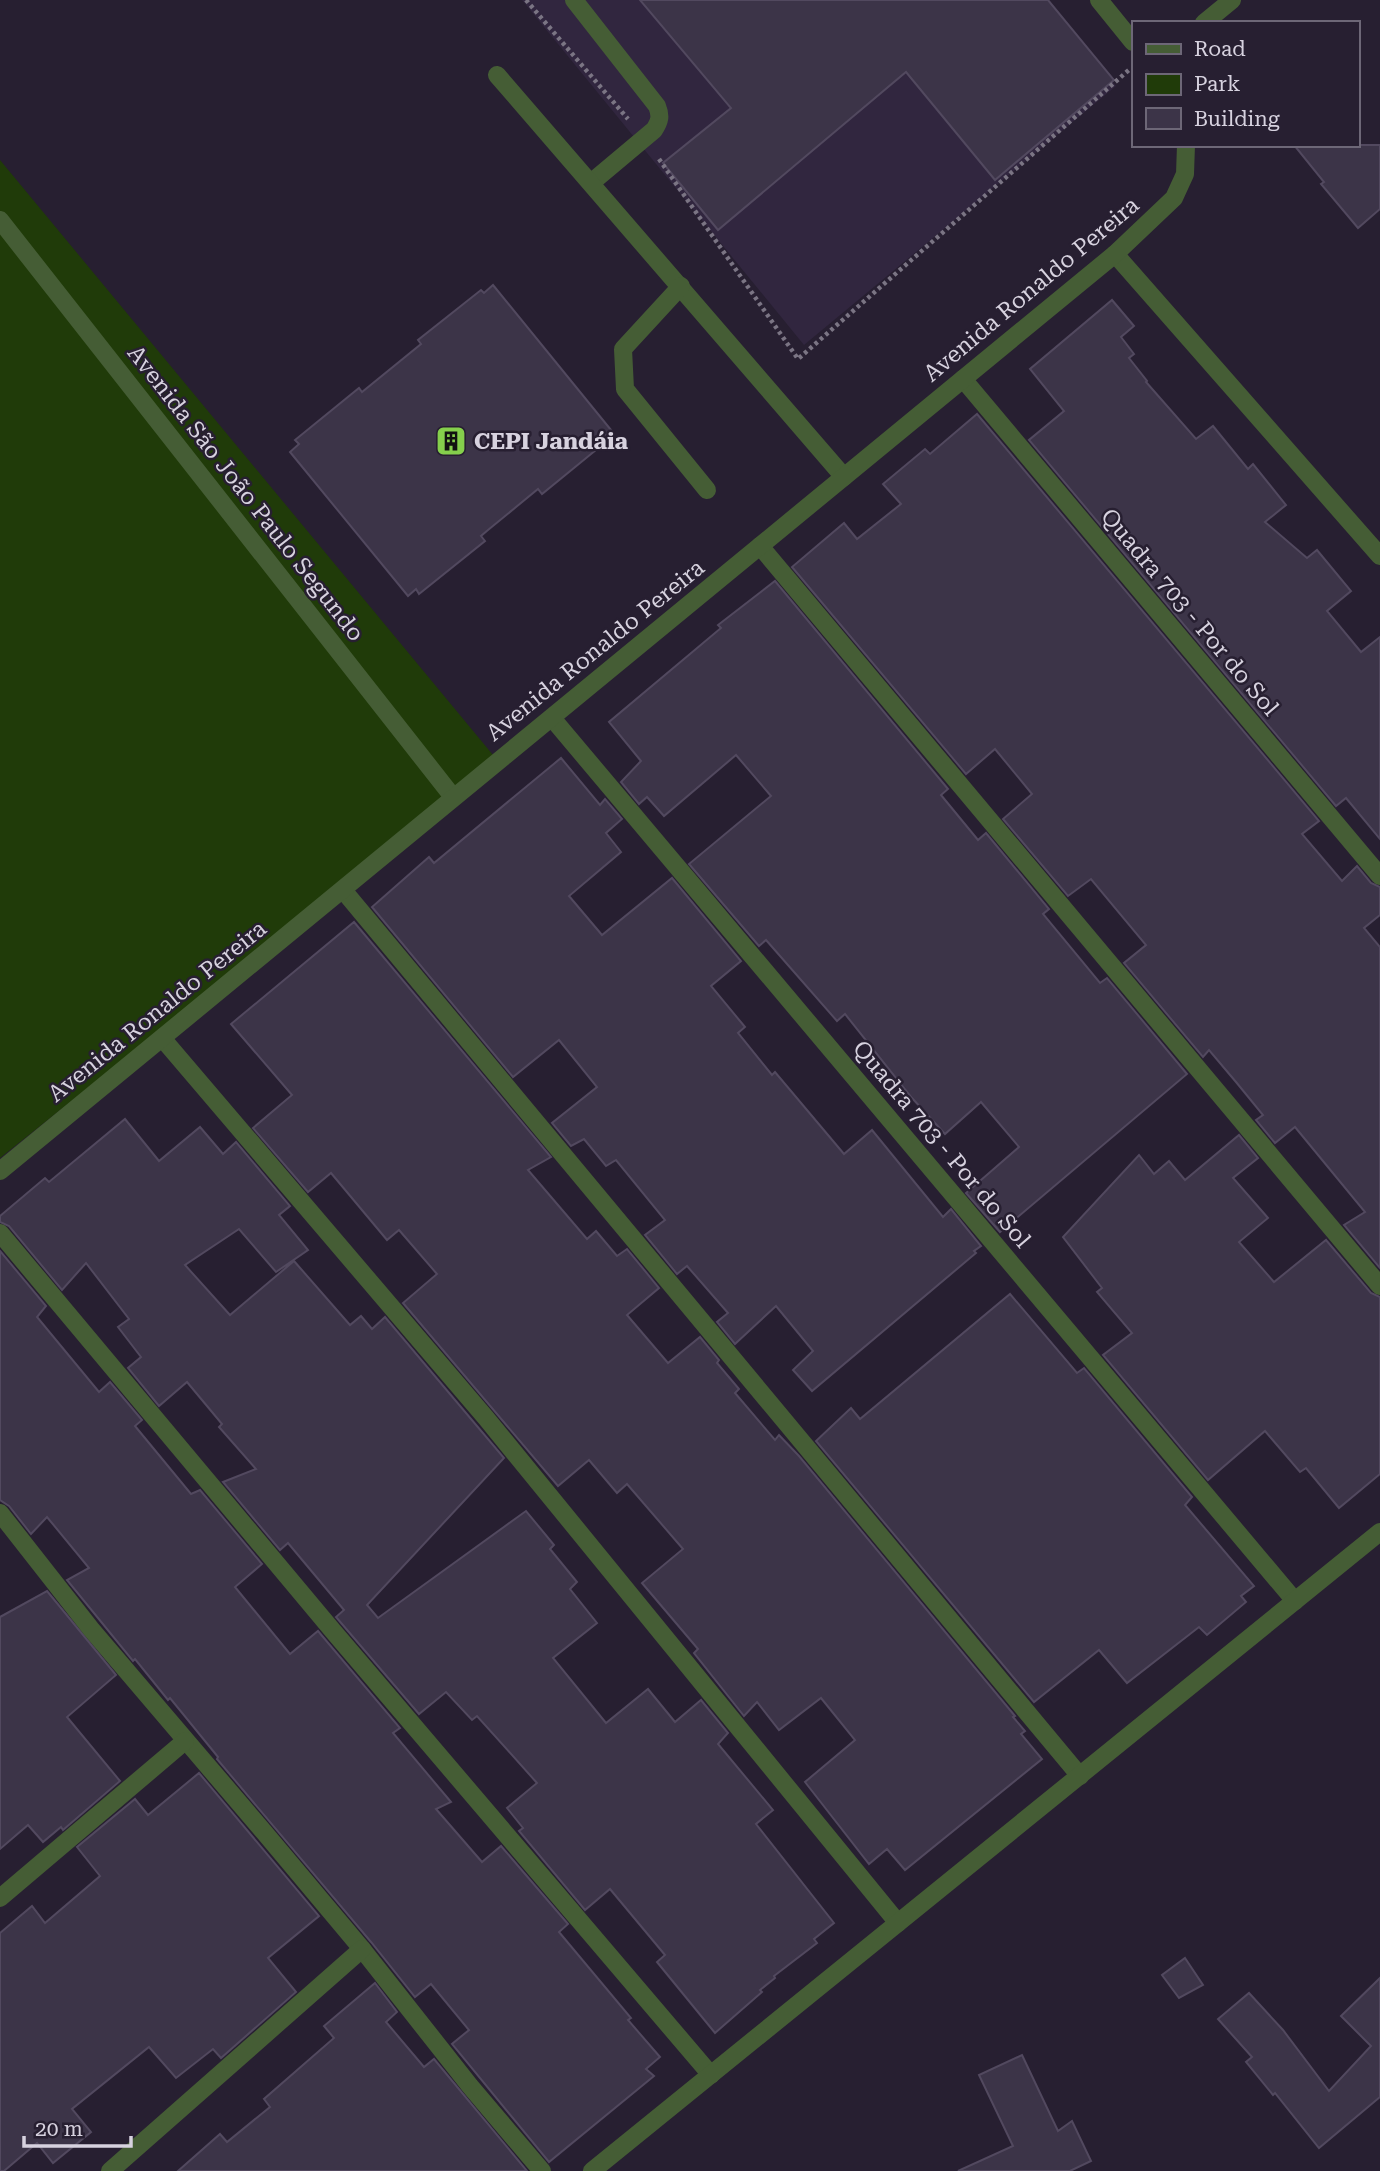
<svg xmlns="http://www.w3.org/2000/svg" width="1380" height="2171" viewBox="0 0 1380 2171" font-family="'Roboto Serif',serif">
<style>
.built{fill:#31263f}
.green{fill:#203b09}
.building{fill:#3c3448;stroke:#52495f;stroke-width:2}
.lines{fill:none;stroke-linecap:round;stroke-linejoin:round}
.path{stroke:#7b7584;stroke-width:4.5;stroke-dasharray:3.5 3.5;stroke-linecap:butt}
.minor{stroke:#455d35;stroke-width:18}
.labels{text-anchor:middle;stroke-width:5;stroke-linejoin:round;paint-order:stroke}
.street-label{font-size:23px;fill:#d7d2df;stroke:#271f31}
.poi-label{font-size:23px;font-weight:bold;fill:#d7d2df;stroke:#271f31;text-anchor:start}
</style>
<rect width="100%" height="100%" fill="#271f31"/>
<path class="built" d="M522 0H1045L1116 86 804 345Z"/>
<path class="green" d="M0 160 498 761 0 1158Z"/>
<g class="building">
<path d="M640 0H1048L1114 80 995 180 906 72 718 230 663 163 731 108Z"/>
<path d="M1294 145H1380V209L1358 228 1321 184 1324 182Z"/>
<path d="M493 285 611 430 603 437 607 441 542 494 538 489 488 530 481 536 485 541 419 594 416 589 408 596 290 452 299 444 295 440 359 388 362 392 421 344 418 340 481 290 484 293Z"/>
<path d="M1112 300 1134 326 1121 337 1134 354 1129 358 1147 381 1146 382 1196 439 1213 426 1248 469 1253 464 1286 505 1265 522 1307 558 1317 550 1351 591 1327 611 1361 652 1380 637V839L1346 798 1336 806 1029 440 1064 411 1030 369Z"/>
<path d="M977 414 1319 821 1302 834 1342 881 1357 866 1371 883 1380 887V915L1364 928 1380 947V1268L1344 1225 1365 1212 1295 1127 1275 1143 1256 1120 1263 1115 1236 1082 1209 1050 1203 1057 1124 963 1146 945 1091 879 1068 896 1003 819 1032 794 995 749 966 774 792 567 844 523 857 539 901 504 883 484 925 449 930 454Z"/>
<path d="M775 581 948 789 941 795 978 840 986 833 1049 909 1043 914 1100 983 1107 978 1187 1074 1000 1232 966 1193 1019 1147 981 1102 945 1134 912 1098 845 1014 837 1021 766 940 759 946 689 864 771 796 736 755 664 816 647 797 639 804 621 782 641 761 609 722 721 628 718 625Z"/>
<path d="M561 758 600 805 605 799 622 819 606 833 621 852 569 896 602 935 672 878 741 961 711 986 745 1027 738 1033 772 1075 775 1072 844 1154 872 1130 943 1217 951 1209 981 1246 974 1251 976 1253 812 1391 793 1370 813 1351 776 1306 735 1344 717 1322 728 1313 687 1266 677 1274 645 1235 665 1220 616 1160 606 1166 584 1139 571 1146 552 1123 597 1087 559 1040 513 1077 372 907 429 857 434 863Z"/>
<path d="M354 922 551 1157 528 1170 587 1239 596 1231 617 1256 627 1249 659 1288 627 1315 668 1363 700 1337 719 1360 717 1363 739 1389 735 1393 775 1440 779 1435 799 1456 1015 1716 1013 1717 1025 1731 1021 1734 1042 1759 905 1870 887 1849 869 1864 805 1782 855 1740 821 1698 779 1730 757 1702 744 1716 694 1653 698 1649 642 1583 683 1549 627 1484 617 1493 589 1460 558 1486 403 1303 437 1274 399 1230 387 1240 331 1173 308 1192 253 1128 292 1095 231 1024Z"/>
<path d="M125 1119 159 1161 200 1127 223 1154 236 1142 290 1206 279 1215 308 1250 276 1272 239 1229 185 1265 230 1315 294 1261 350 1325 361 1316 372 1329 385 1317 504 1458 367 1605 378 1618 526 1511 554 1545 550 1549 577 1582 570 1589 597 1623 553 1658 606 1723 648 1689 675 1722 701 1700 728 1733 718 1744 773 1810 756 1824 834 1923 814 1939 817 1943 774 1976 775 1978 760 1990 762 1992 715 2033 657 1962 665 1955 610 1889 585 1910 519 1831 523 1828 507 1808 537 1783 477 1716 472 1720 446 1692 419 1714 336 1617 344 1610 288 1543 280 1550 223 1482 256 1469 219 1427 222 1424 187 1382 159 1406 128 1368 141 1357 118 1327 129 1319 86 1263 62 1290 9 1226 0 1222V1216L45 1178 49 1182Z"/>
<path d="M1239 1135 1258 1158 1233 1178 1268 1218 1239 1242 1274 1282 1326 1240 1371 1293 1380 1297V1474L1339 1508 1306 1468 1300 1472 1265 1431 1208 1480 1103 1355 1132 1333 1097 1292 1102 1288 1063 1237 1139 1155 1154 1174 1169 1161 1185 1180Z"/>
<path d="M0 1251 46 1306 37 1317 99 1392 110 1382 142 1420 135 1426 191 1494 200 1490 262 1564 235 1587 290 1654 318 1631 400 1728 393 1733 451 1802 436 1809 482 1862 501 1846 568 1924 559 1932 631 2018 628 2020 660 2057 646 2069 654 2076 549 2162 452 2044 469 2030 431 1984 415 1997 371 1942 217 1759 218 1757 170 1698 168 1700 135 1659 133 1661 67 1580 89 1568 47 1517 31 1534 9 1506 0 1500Z"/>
<path d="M1010 1294 1077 1373 1084 1368 1192 1497 1185 1505 1254 1586 1241 1596 1246 1602 1207 1635 1199 1627 1127 1683 1099 1650 1034 1702 816 1441 851 1408 860 1419Z"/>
<path d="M47 1591 116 1675 67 1717 120 1781 63 1830 61 1827 43 1842 28 1825 0 1849V1617Z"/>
<path d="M199 1773 319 1916 268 1958 296 1992 221 2058 213 2049 176 2078 149 2047 72 2109 91 2132 53 2163 37 2143 4 2171H0V1933L32 1906 45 1923 100 1876 77 1847 135 1799 148 1815Z"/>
<path d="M1185 1958 1203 1985 1179 1998 1162 1975Z"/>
<path d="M1380 1978V2097L1319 2148 1275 2093 1273 2095 1246 2062 1252 2057 1218 2019 1249 1993 1283 2030 1329 2091 1371 2046 1341 2016Z"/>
<path d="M375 1983 397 2012 386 2022 424 2067 434 2059 527 2171H178L220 2134 227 2142 270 2107 264 2099 334 2038 324 2026Z"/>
<path d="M1022 2055 1058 2131 1072 2121 1091 2161 1070 2171H958L1013 2146 979 2075Z"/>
</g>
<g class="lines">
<g class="path">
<path d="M526 0 628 119"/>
<path d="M659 159 798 359 1130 69"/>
</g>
<g class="minor">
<path d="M574 0 657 106C661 116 660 121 654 130L592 182"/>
<path d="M1099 0 1133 42"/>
<path d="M1204 23 1232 0"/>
<path d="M497 75 844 477"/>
<path d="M0 220 453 797"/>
<path d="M1115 254 1380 556"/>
<path d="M681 286 623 349 625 389 707 490"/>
<path d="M963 379 1380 876"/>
<path d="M760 546 1380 1286"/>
<path d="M552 718 1295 1601"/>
<path d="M343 890 1080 1776"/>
<path d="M162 1038 486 1418 898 1923"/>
<path d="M0 1171 1115 254 1174 198 1185 174 1186 145"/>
<path d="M0 1233 333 1631 711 2075"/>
<path d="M0 1513 91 1629 264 1832 362 1949 470 2086 542 2171"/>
<path d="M0 1898 185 1741"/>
<path d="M110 2171 362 1949"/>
<path d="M592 2171 1380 1532"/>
</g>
</g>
<defs>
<g id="building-square" transform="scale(1.575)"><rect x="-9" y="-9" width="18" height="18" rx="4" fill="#85cf4c" stroke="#271f31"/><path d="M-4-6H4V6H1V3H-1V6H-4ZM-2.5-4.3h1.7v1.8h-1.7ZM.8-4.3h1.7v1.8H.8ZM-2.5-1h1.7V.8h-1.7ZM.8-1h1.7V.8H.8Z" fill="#111"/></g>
</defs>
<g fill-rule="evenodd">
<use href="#building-square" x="451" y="441"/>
</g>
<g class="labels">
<g class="street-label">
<text transform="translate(1031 289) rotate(-40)" y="8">Avenida Ronaldo Pereira</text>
<text transform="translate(246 493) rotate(52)" y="8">Avenida São João Paulo Segundo</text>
<text transform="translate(1190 612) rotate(50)" y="8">Quadra 703 - Por do Sol</text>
<text transform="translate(595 650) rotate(-39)" y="8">Avenida Ronaldo Pereira</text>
<text transform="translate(157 1011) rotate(-39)" y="8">Avenida Ronaldo Pereira</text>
<text transform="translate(942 1144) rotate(50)" y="8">Quadra 703 - Por do Sol</text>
</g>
<g class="poi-label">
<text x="474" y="449">CEPI Jandáia</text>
</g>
</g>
<rect x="1132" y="21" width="228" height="126" fill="#271f31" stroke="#6d6777" stroke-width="2"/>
<rect x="1146" y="44" width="35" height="10" fill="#455d35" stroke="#6d6777" stroke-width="2"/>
<text x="1194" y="56" font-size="21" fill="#d7d2df">Road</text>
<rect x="1146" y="74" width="35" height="21" fill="#203b09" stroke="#6d6777" stroke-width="2"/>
<text x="1194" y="91" font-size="21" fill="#d7d2df">Park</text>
<rect x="1146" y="108" width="35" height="21" fill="#3c3448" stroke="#6d6777" stroke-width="2"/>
<text x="1194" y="126" font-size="21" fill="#d7d2df">Building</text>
<path d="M24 2136v10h107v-10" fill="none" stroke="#d7d2df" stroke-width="3.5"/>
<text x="35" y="2136" font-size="21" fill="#d7d2df" stroke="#271f31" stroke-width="5" paint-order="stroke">20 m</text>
</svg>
